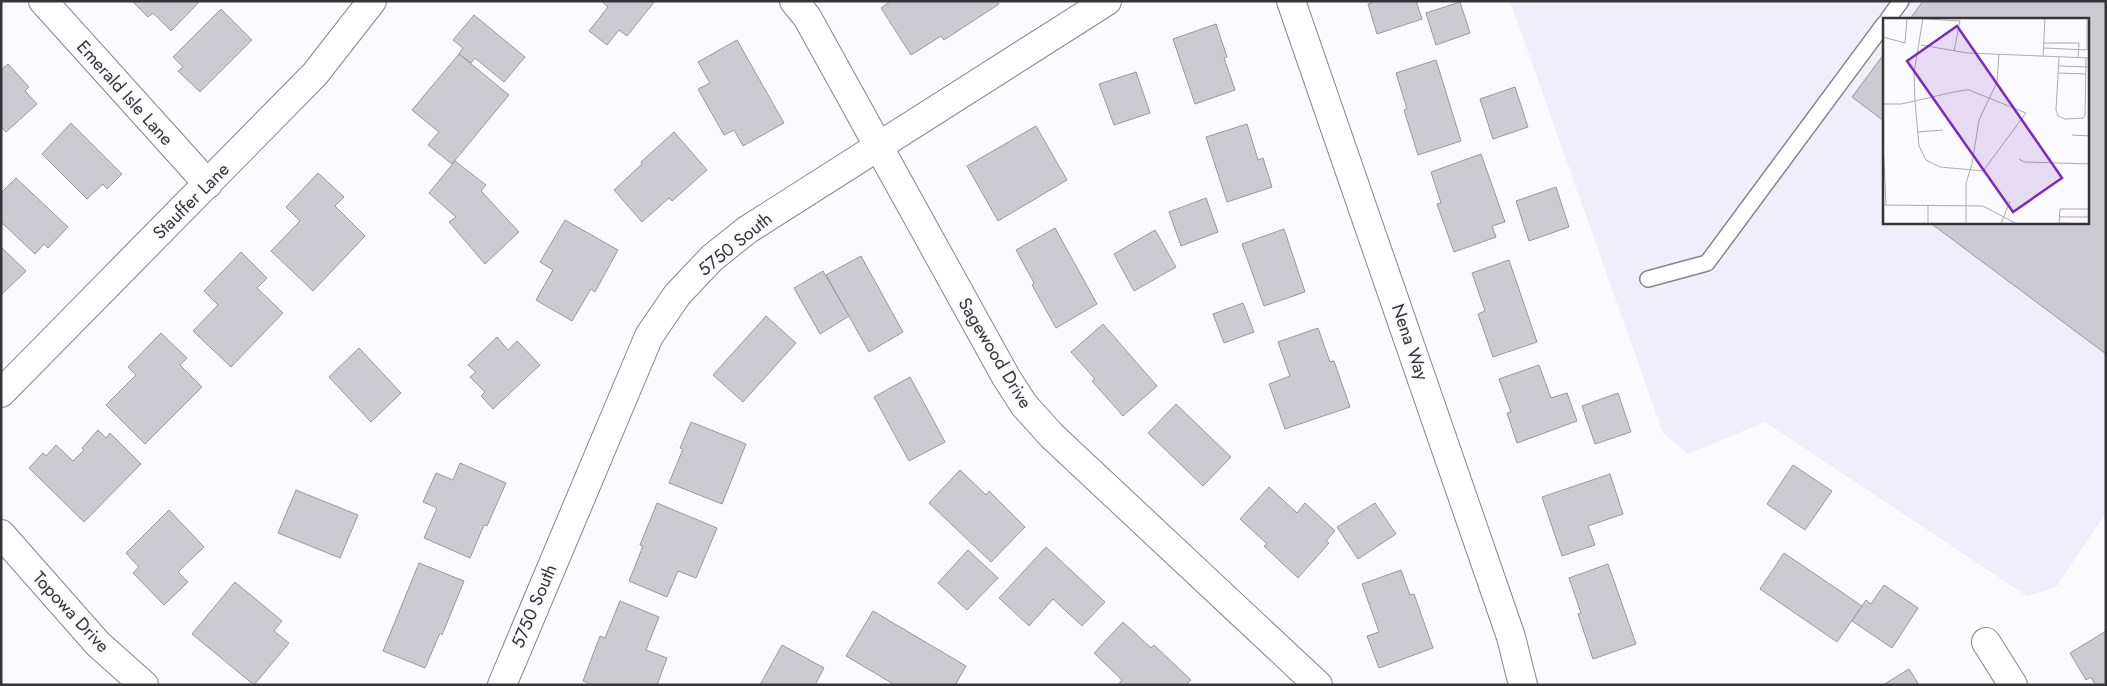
<svg xmlns="http://www.w3.org/2000/svg" width="2107" height="686" viewBox="0 0 2107 686" font-family="Jost,sans-serif">
<style>
.built{fill:#f0eefa;fill-rule:evenodd}
.building{fill:#cccbd2;stroke:#99989f}
.lines{fill:none;stroke-linecap:round;stroke-linejoin:round}
.lane-casing{stroke:#86858b;stroke-width:18}
.street-casing{stroke:#86858b;stroke-width:30}
.lane{stroke:#fff;stroke-width:15}
.street{stroke:#fff;stroke-width:28}
.labels{text-anchor:middle;stroke-width:4;stroke-linejoin:round;paint-order:stroke}
.street-label{font-size:18px;fill:#353538;stroke:#fbfafe}
.inset-road{fill:none;stroke:#acabaf;stroke-width:1}
.view{fill:#7b2cbf;fill-opacity:0.15;stroke:#7b2cbf;stroke-width:2.5}
.inset-edge{fill:none;stroke:#353538;stroke-width:2.5}
</style>
<rect width="100%" height="100%" fill="#fbfafe"/>
<path class="built" d="M1510 1H2106V513L2056 587 2027 596 1765 422 1688 454 1663 433ZM1884 19H2088V222H1884Z"/>
<g class="building">
<path d="M132 1H200L171 31 153 13 148 17Z"/>
<path d="M601 1H655L627 36 619 30 607 45 589 31 608 7Z"/>
<path d="M891 1H997L999 4 944 40 941 36 911 55 881 8Z"/>
<path d="M1371 1H1416L1422 19 1377 34 1368 4 1372 3Z"/>
<path d="M1923 1H2106V354L1929 222H2088V19H1910Z"/>
<path d="M1460 2 1470 33 1436 45 1426 13Z"/>
<path d="M221 9 252 40 200 92 178 71 183 67 173 57Z"/>
<path d="M474 15 525 57 504 82 475 58 471 63 459 54 463 48 453 40Z"/>
<path d="M1216 24 1227 57 1224 58 1235 90 1195 104 1173 39Z"/>
<path d="M737 40 784 123 743 146 734 130 724 135 698 89 710 83 698 62Z"/>
<path d="M459 54 509 95 452 164 428 145 439 132 412 110Z"/>
<path d="M1884 54V121L1852 97Z"/>
<path d="M1436 60 1461 141 1418 155 1404 110 1407 109 1396 73Z"/>
<path d="M8 64 29 87 25 91 37 104 6 132 1 127V70Z"/>
<path d="M1136 72 1150 113 1114 125 1099 84Z"/>
<path d="M1515 87 1528 127 1493 139 1480 99Z"/>
<path d="M71 123 122 174 107 189 103 184 87 199 42 154Z"/>
<path d="M1247 124 1258 160 1263 158 1272 187 1227 202 1206 137Z"/>
<path d="M1036 126 1067 180 998 221 967 166Z"/>
<path d="M674 132 707 170 672 201 669 198 642 222 614 190 642 164 641 162Z"/>
<path d="M1481 154 1505 222 1492 226 1496 237 1454 252 1437 204 1441 203 1431 172Z"/>
<path d="M455 161 486 185 481 191 519 232 485 264 449 222 456 217 429 193Z"/>
<path d="M318 173 344 197 335 206 365 236 313 291 271 251 300 221 286 207Z"/>
<path d="M16 178 68 227 48 248 44 244 35 254 1 222V193Z"/>
<path d="M1556 187 1569 227 1529 241 1516 201Z"/>
<path d="M1206 198 1218 232 1181 246 1169 212Z"/>
<path d="M565 220 618 250 595 292 591 289 572 321 536 300 553 270 540 262Z"/>
<path d="M1055 228 1097 304 1056 328 1032 285 1034 283 1016 250Z"/>
<path d="M1284 229 1305 292 1264 306 1242 244Z"/>
<path d="M1155 230 1176 267 1134 291 1114 254Z"/>
<path d="M1 247 26 271 1 295Z"/>
<path d="M241 252 267 278 257 288 283 313 231 367 193 331 218 305 204 291Z"/>
<path d="M861 256 903 332 869 352 826 275Z"/>
<path d="M1509 260 1537 342 1493 357 1478 314 1485 311 1472 273Z"/>
<path d="M823 271 849 316 820 334 794 288Z"/>
<path d="M1243 303 1254 332 1224 343 1213 314Z"/>
<path d="M766 316 796 343 743 402 713 375Z"/>
<path d="M1103 324 1157 386 1123 416 1092 381 1095 379 1071 352Z"/>
<path d="M1318 328 1330 362 1334 361 1350 407 1285 429 1269 384 1290 376 1278 342Z"/>
<path d="M161 333 187 358 180 365 202 387 145 444 106 405 136 375 128 367Z"/>
<path d="M497 337 508 350 517 341 540 365 493 409 481 396 485 392 470 377 476 372 468 365Z"/>
<path d="M359 348 401 393 371 422 329 377Z"/>
<path d="M1539 365 1551 398 1567 393 1577 421 1517 443 1507 413 1511 412 1499 379Z"/>
<path d="M910 377 945 442 909 461 874 397Z"/>
<path d="M1618 393 1631 432 1595 444 1582 406Z"/>
<path d="M1176 404 1231 457 1203 486 1148 433Z"/>
<path d="M691 422 746 444 722 504 669 483 683 449 680 448Z"/>
<path d="M98 430 106 438 110 433 141 464 84 522 29 468 43 453 46 456 56 445 73 461 84 450 82 448Z"/>
<path d="M460 463 506 483 487 526 484 525 470 558 424 538 437 508 423 502 436 473 453 480Z"/>
<path d="M1793 465 1832 491 1805 530 1767 504Z"/>
<path d="M960 470 986 495 989 491 1025 527 991 562 929 503Z"/>
<path d="M1610 474 1623 514 1588 526 1595 545 1562 556 1542 497Z"/>
<path d="M1269 487 1297 513 1305 503 1335 531 1326 541 1329 543 1298 578 1264 546 1267 544 1240 519Z"/>
<path d="M296 490 358 515 340 558 278 533Z"/>
<path d="M657 503 717 528 696 578 678 571 667 597 629 581 643 546 640 545Z"/>
<path d="M1375 503 1396 534 1358 559 1337 527Z"/>
<path d="M169 510 204 547 178 572 188 582 164 605 133 573 139 567 126 553Z"/>
<path d="M1046 547 1105 602 1082 626 1053 599 1029 626 999 598Z"/>
<path d="M968 550 998 578 967 610 938 583Z"/>
<path d="M1784 553 1862 606 1837 642 1760 589Z"/>
<path d="M419 563 464 581 442 635 440 633 425 668 383 651Z"/>
<path d="M1608 564 1636 644 1593 659 1578 614 1581 613 1569 578Z"/>
<path d="M1401 570 1410 595 1414 594 1433 648 1379 668 1367 636 1379 632 1362 584Z"/>
<path d="M235 582 282 621 274 631 289 643 254 685 192 634Z"/>
<path d="M1884 585 1918 608 1892 648 1852 621 1866 600 1871 604Z"/>
<path d="M620 601 659 617 646 650 667 658 657 685H593L583 681 600 636 605 638Z"/>
<path d="M873 611 966 666 955 685H895L846 656Z"/>
<path d="M1123 622 1151 648 1154 645 1191 680 1186 685H1118L1122 680 1094 653Z"/>
<path d="M2106 631V685H2095L2091 677 2086 680 2070 653Z"/>
<path d="M782 645 824 668 815 685H760Z"/>
<path d="M1909 669 1919 685H1883Z"/>
</g>
<g class="lines">
<g class="lane-casing">
<g id="lane">
<path d="M1888 19 1901 1"/>
<path d="M1648 279 1707 263 1884 24"/>
</g>
</g>
<g class="street-casing">
<g id="street">
<path d="M43 1 208 184"/>
<path d="M794 1 807 17C874 137 940 257 1006 377L1024 405 1052 436 1318 685"/>
<path d="M1291 1 1511 637 1523 685"/>
<path d="M1 393 315 74 372 1"/>
<path d="M1 534 98 644 144 685"/>
<path d="M1986 642 2013 685"/>
<path d="M502 685 649 336 677 295 712 258 747 230 1107 1"/>
</g>
</g>
<use href="#lane" class="lane"/>
<use href="#street" class="street"/>
</g>
<g class="labels">
<g class="street-label">
<text transform="translate(125 93) rotate(48)" y="6">Emerald Isle Lane</text>
<text transform="translate(191 201) rotate(-45)" y="6">Stauffer Lane</text>
<text transform="translate(735 244) rotate(-39)" y="6">5750 South</text>
<text transform="translate(1410 342) rotate(71)" y="6">Nena Way</text>
<text transform="translate(995 353) rotate(59)" y="6">Sagewood Drive</text>
<text transform="translate(534 606) rotate(-67)" y="6">5750 South</text>
<text transform="translate(71 612) rotate(47)" y="6">Topowa Drive</text>
</g>
</g>
<g transform="translate(1883 18)">
<rect width="206" height="206" fill="#fbfafe"/>
<path class="inset-road" d="M29 0 77 3 71 33M0 19 22 25 24 0M161 25H196L195 40M38 27 84 35 207 40M161 30 204 32V0M160 39 162 0M176 39 173 92 175 98 182 101 200 100 202 97 203 40M176 48 207 49M176 55 203 56M0 86H18L32 83 66 75 82 72H86L143 95 100 153 57 149 43 142 36 128 32 83 31 55 40 0M34 114 60 112M189 117 207 118M0 122 3 187M136 141 141 144 207 146M0 187 100 188 134 206M176 199H207M176 205 177 191H207M176 205 207 206M45 206V187M83 206V165L89 146 96 102 114 64 116 36M118 206 127 183"/>
<path class="view" d="M74 8 179 160 130 194 24 43Z"/>
<rect width="206" height="206" class="inset-edge"/>
</g>
<rect width="2107" height="686" fill="none" stroke="#353538" stroke-width="5"/>
</svg>
